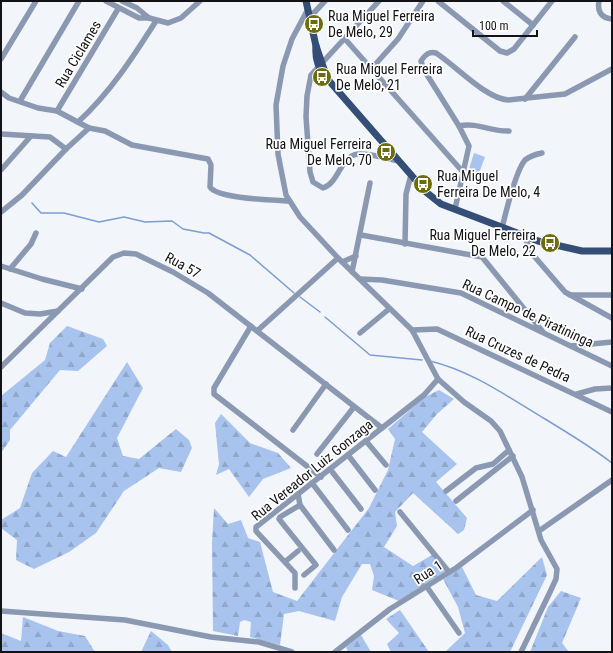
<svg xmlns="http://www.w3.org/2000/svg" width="613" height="653" viewBox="0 0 613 653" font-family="'Roboto Condensed',sans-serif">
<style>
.forest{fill:url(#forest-firs)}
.green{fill:#a8c3ed}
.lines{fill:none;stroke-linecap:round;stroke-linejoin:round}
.stream{stroke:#7c9dd2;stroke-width:1.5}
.minor{stroke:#8a99b1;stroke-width:5.5}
.major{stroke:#354e76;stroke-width:7}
.labels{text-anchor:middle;stroke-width:3.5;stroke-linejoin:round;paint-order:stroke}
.poi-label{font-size:14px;fill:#131315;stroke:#fff;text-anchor:start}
.street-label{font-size:14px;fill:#131315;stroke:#fff}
</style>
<defs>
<pattern id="forest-firs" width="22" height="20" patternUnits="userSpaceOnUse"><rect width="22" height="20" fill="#a8c3ed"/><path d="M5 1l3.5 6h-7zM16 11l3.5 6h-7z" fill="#90a7ca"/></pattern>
</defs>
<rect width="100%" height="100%" fill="#f2f5fa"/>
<g class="forest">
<path d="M67 326 103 339 107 346 78 371 60 370 10 430V440L1 453V396L45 360 50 343Z"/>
<path d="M127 362 143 388 117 438 123 456 139 459 176 429 189 440 192 448 181 472 159 468 124 491 96 533 69 552 34 569 16 560 17 540 1 528V520L20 508 32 473 53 451 66 457Z"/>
<path d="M439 390 454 399 437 414 422 432 457 464 436 482 467 518 464 530 458 534 413 493 395 512 397 526 384 547 413 566 432 555 445 572 399 601 372 590 374 576 370 564H362L342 597 335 621 299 611 284 614 280 645 250 637 251 622 244 620 240 622 238 636 213 631 212 543 214 508 228 524 241 520 248 538 260 542 273 592 297 601 369 508 388 470 395 439 388 429 425 397Z"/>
<path d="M221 414 250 443 278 453 291 468 263 479 249 497 229 469 216 475 219 464 215 423Z"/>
<path d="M542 557 547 575 510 652H445L465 633 458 607 443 579 462 567 476 595 497 601Z"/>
<path d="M561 591 581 598 562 643 569 652H530L548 607Z"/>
<path d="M400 610 429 652H391L387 644 399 633 386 619Z"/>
<path d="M23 617 58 631 85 636 95 652H1V633L21 641Z"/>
<path d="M151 631 168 645 172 652H141Z"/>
<path d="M361 635 371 652H348L346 647Z"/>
</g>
<path class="green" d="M474 153 485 157 479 173 469 169Z"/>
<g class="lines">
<g class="stream">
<path d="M32 203 41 213H64L99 222 124 217 145 222 172 221 183 229 204 233H209L250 255 294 293"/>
<path d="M300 297 320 312"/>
<path d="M325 317 370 355 422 360"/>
<path d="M430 361C472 371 508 397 545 419 568 433 590 446 612 463"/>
</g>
<g class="minor">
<path d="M106 1 139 18H149L168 23 181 18 200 1"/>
<path d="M122 1 137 8 149 18"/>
<path d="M379 1 311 75 307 96 306 117 310 172 313 182 323 188C339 183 340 156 358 154 371 153 385 158 398 161"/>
<path d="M438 1 500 51 507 53 514 49 552 1"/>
<path d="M503 1 533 25"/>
<path d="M599 1C597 11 601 18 612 19"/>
<path d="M308 9 292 39 283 66 276 105 278 154 286 195 300 217 338 258 412 330 438 379 464 402 491 421 500 431 522 477 541 540 557 569 556 579 550 592 521 652"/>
<path d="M310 17 325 1"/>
<path d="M345 39 463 172"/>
<path d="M1 59 36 1"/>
<path d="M372 68 398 39 423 1"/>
<path d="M1 92 9 98 38 108 57 111 89 128 105 131 132 145 208 159 211 165 210 187C218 199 273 200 288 201"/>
<path d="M525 99 575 37"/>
<path d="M20 101 79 1"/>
<path d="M57 111 118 9"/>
<path d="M78 122C110 93 133 57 156 21"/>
<path d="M459 126C477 122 492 132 509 131"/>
<path d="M1 134 50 137 66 149"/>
<path d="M1 170 31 136"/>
<path d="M455 209 469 146 459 126 424 70 421 61C425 55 429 51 436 53 456 66 485 98 508 100L565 94 612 69"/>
<path d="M1 212 22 195 66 149 89 128"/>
<path d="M502 228C506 212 515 172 525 160 530 156 537 154 542 153"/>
<path d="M361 235 482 257 543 332"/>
<path d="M523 235 534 256 565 292 612 318"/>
<path d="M405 244 406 194 411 175"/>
<path d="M342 262 356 256"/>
<path d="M1 266 42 279 82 289"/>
<path d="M10 269 31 244 36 233"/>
<path d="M352 272 370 183"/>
<path d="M360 279 382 280 461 293 612 366"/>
<path d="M570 295H612"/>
<path d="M1 303 25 313 40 314 58 311 113 257 124 253 136 254 173 272 208 293 382 428"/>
<path d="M251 326 214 388V394L321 477"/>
<path d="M412 330 437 329 612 412"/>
<path d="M257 331 338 258"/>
<path d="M360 333 389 309"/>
<path d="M571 346 612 342"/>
<path d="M1 367 58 311"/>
<path d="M577 394 595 389 612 388"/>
<path d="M293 430 326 384"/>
<path d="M366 441 386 465"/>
<path d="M317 454 354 407"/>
<path d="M348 455 375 490"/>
<path d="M330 469 361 509"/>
<path d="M312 483 348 530"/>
<path d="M446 491 476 468 493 464 509 450"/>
<path d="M298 494 300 505 334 550"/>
<path d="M456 501 513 456"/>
<path d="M300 505 280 517 279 519 316 565 304 575"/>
<path d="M400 512 449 572"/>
<path d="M539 531 612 480"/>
<path d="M286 561 298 551"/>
<path d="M427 587 459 633"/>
<path d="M295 588V573L256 531V527L424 395 438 379"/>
<path d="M1 611 125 620 211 637 259 642 292 652"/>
<path d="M335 652 390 609 456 568 533 510"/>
</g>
<g class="major">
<path d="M306 1 316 46 327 78"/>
<path d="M316 46C315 57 317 66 324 75L426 192 441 204 538 241 582 251H612"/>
</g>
</g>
<defs>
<g id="bus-disc" transform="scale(1)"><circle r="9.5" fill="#6c6c0c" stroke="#fff"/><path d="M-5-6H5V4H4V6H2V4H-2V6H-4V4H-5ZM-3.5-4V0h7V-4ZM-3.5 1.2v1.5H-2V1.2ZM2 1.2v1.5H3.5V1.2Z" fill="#fff"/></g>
</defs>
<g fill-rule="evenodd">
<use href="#bus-disc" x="314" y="24"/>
<use href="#bus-disc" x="322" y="77"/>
<use href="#bus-disc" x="386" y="152"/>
<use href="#bus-disc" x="423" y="184"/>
<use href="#bus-disc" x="550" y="243"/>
</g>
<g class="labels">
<g class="poi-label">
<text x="328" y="21">Rua Miguel Ferreira<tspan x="328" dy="16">De Melo, 29</tspan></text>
<text x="336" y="74">Rua Miguel Ferreira<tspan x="336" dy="16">De Melo, 21</tspan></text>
<text x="372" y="149" text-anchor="end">Rua Miguel Ferreira<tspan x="372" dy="16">De Melo, 70</tspan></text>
<text x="437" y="181">Rua Miguel<tspan x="437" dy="16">Ferreira De Melo, 4</tspan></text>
<text x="536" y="240" text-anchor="end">Rua Miguel Ferreira<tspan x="536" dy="16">De Melo, 22</tspan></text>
</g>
<g class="street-label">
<text transform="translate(78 54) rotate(-59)" y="5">Rua Ciclames</text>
<text transform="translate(183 265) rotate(29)" y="5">Rua 57</text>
<text transform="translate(528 313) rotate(25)" y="5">Rua Campo de Piratininga</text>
<text transform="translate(518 354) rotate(25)" y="5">Rua Cruzes de Pedra</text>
<text transform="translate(312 470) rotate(-39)" y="5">Rua Vereador Luiz Gonzaga</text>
<text transform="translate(428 572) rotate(-33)" y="5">Rua 1</text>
</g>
</g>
<rect width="613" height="653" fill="none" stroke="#131315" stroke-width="4"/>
<path d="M473 30v6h64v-6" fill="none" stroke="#131315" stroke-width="2"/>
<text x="479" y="30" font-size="12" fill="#131315" stroke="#ffffff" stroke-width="3" paint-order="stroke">100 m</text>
</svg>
